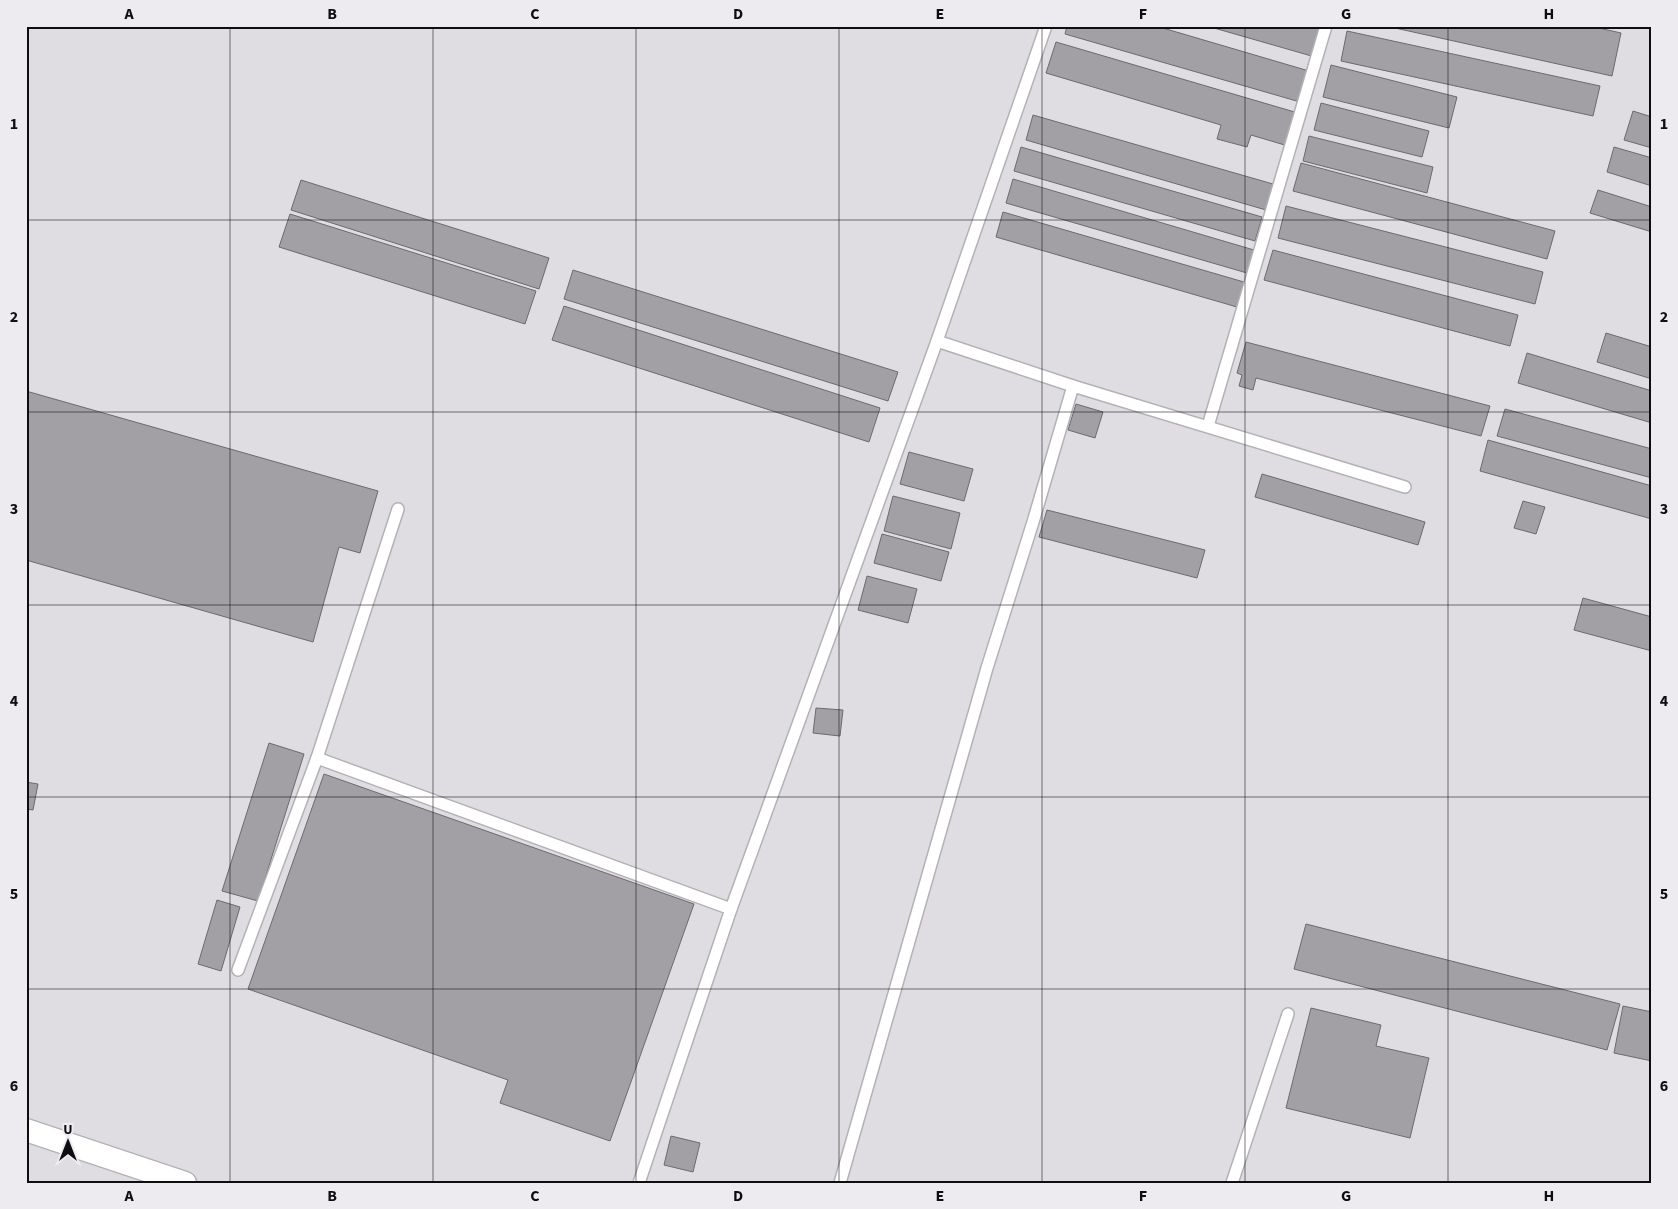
<svg xmlns="http://www.w3.org/2000/svg" width="1678" height="1209" viewBox="0 0 1678 1209" font-family="'Source Sans 3',sans-serif">
<style>
.building{fill:#a2a0a4;stroke:#6c6a6e}
.lines{fill:none;stroke-linecap:round;stroke-linejoin:round}
.service-casing{stroke:#b4b1b6;stroke-width:14}
.minor-casing{stroke:#b4b1b6;stroke-width:25}
.service{stroke:#fff;stroke-width:11}
.minor{stroke:#fff;stroke-width:22}
.grid{fill:none;stroke:#0e0d0f;stroke-width:1;stroke-opacity:0.55}
.neatline{fill:none;stroke:#0e0d0f;stroke-width:2}
.grid-label{font-size:16px;text-anchor:middle;font-weight:bold;fill:#0e0d0f}
</style>
<rect width="100%" height="100%" fill="#e0dde2"/>
<g class="building">
<path d="M1067 26H1156L1309 71 1300 102 1065 34Z"/>
<path d="M1207 26H1324L1315 57Z"/>
<path d="M1386 26H1590L1621 33 1612 76Z"/>
<path d="M1347 31 1600 86 1593 116 1341 61Z"/>
<path d="M1056 42 1298 113 1288 146 1251 135 1247 147 1217 139 1221 125 1046 73Z"/>
<path d="M1331 65 1457 97 1449 128 1323 97Z"/>
<path d="M1321 103 1429 131 1422 157 1314 130Z"/>
<path d="M1633 111 1652 117V148L1624 140Z"/>
<path d="M1033 115 1273 184 1266 210 1026 140Z"/>
<path d="M1309 136 1433 167 1427 193 1303 161Z"/>
<path d="M1021 147 1262 217 1255 241 1014 171Z"/>
<path d="M1614 147 1652 158V186L1607 172Z"/>
<path d="M1301 163 1555 231 1547 259 1293 191Z"/>
<path d="M1013 179 1254 250 1247 273 1006 203Z"/>
<path d="M301 180 549 258 539 289 291 210Z"/>
<path d="M1598 190 1652 207V232L1590 213Z"/>
<path d="M1286 206 1543 272 1535 304 1278 238Z"/>
<path d="M1003 212 1244 282 1237 307 996 237Z"/>
<path d="M290 214 536 291 525 324 279 247Z"/>
<path d="M1273 250 1518 315 1510 346 1264 280Z"/>
<path d="M573 270 898 372 888 401 564 299Z"/>
<path d="M564 306 880 408 869 442 552 340Z"/>
<path d="M1606 333 1652 347V379L1597 362Z"/>
<path d="M1246 342 1490 406 1481 436 1256 378 1253 390 1239 386 1242 375 1237 373Z"/>
<path d="M1527 353 1652 391V423L1518 383Z"/>
<path d="M26 391 378 491 360 553 339 547 313 642 26 560Z"/>
<path d="M1076 404 1103 412 1095 438 1068 430Z"/>
<path d="M1505 409 1652 449V478L1497 436Z"/>
<path d="M1488 440 1652 486V519L1480 471Z"/>
<path d="M909 452 973 469 964 501 900 484Z"/>
<path d="M1262 474 1425 522 1418 545 1255 497Z"/>
<path d="M893 496 960 513 951 549 884 531Z"/>
<path d="M1523 501 1545 507 1536 534 1514 528Z"/>
<path d="M1047 510 1205 550 1197 578 1039 537Z"/>
<path d="M882 534 949 552 941 581 874 563Z"/>
<path d="M867 576 917 589 908 623 858 610Z"/>
<path d="M1583 598 1652 617V651L1574 630Z"/>
<path d="M816 708 843 710 840 736 813 733Z"/>
<path d="M269 743 304 754 258 901 222 891Z"/>
<path d="M324 774 694 904 610 1141 500 1103 508 1080 248 989Z"/>
<path d="M26 782 38 784 33 810 26 809Z"/>
<path d="M217 900 240 907 221 971 198 964Z"/>
<path d="M1306 924 1620 1004 1607 1050 1294 969Z"/>
<path d="M1623 1006 1652 1012V1061L1614 1053Z"/>
<path d="M1311 1008 1381 1025 1376 1046 1429 1058 1410 1138 1286 1108Z"/>
<path d="M671 1136 700 1143 693 1172 664 1165Z"/>
</g>
<g class="lines">
<g class="service-casing">
<g id="service">
<path d="M937 341 1073 386"/>
<path d="M1208 426 1326 26"/>
<path d="M317 758 398 509"/>
<path d="M238 970 317 758 731 909"/>
<path d="M639 1183 731 909 937 341 1046 26"/>
<path d="M840 1183 987 668 1033 522 1073 386 1405 487"/>
<path d="M1232 1183 1288 1014"/>
</g>
</g>
<g class="minor-casing">
<path id="minor" d="M26 1130 185 1183"/>
</g>
<use href="#service" class="service"/>
<use href="#minor" class="minor"/>
</g>
<path class="grid" d="M230 26V1183M433 26V1183M636 26V1183M839 26V1183M1042 26V1183M1245 26V1183M1448 26V1183M26 220H1652M26 412H1652M26 605H1652M26 797H1652M26 989H1652"/>
<rect width="1678" height="1209" fill="none" stroke="#edebf0" stroke-width="55"/>
<g transform="translate(68 1142)" stroke="#edebf0" stroke-width="4" paint-order="stroke">
<path d="M0-4L9 19L0 12L-9 19Z" fill="#0e0d0f"/>
<text y="-8" font-size="14" font-weight="bold" text-anchor="middle" fill="#0e0d0f">U</text>
</g>
<rect x="28" y="28" width="1622" height="1154" class="neatline"/>
<g class="grid-label">
<text x="129" y="19">A</text>
<text x="332" y="19">B</text>
<text x="535" y="19">C</text>
<text x="738" y="19">D</text>
<text x="940" y="19">E</text>
<text x="1143" y="19">F</text>
<text x="1346" y="19">G</text>
<text x="1549" y="19">H</text>
<text x="14" y="129">1</text>
<text x="1664" y="129">1</text>
<text x="14" y="322">2</text>
<text x="1664" y="322">2</text>
<text x="14" y="514">3</text>
<text x="1664" y="514">3</text>
<text x="14" y="706">4</text>
<text x="1664" y="706">4</text>
<text x="14" y="899">5</text>
<text x="1664" y="899">5</text>
<text x="14" y="1091">6</text>
<text x="1664" y="1091">6</text>
<text x="129" y="1201">A</text>
<text x="332" y="1201">B</text>
<text x="535" y="1201">C</text>
<text x="738" y="1201">D</text>
<text x="940" y="1201">E</text>
<text x="1143" y="1201">F</text>
<text x="1346" y="1201">G</text>
<text x="1549" y="1201">H</text>
</g>
</svg>
